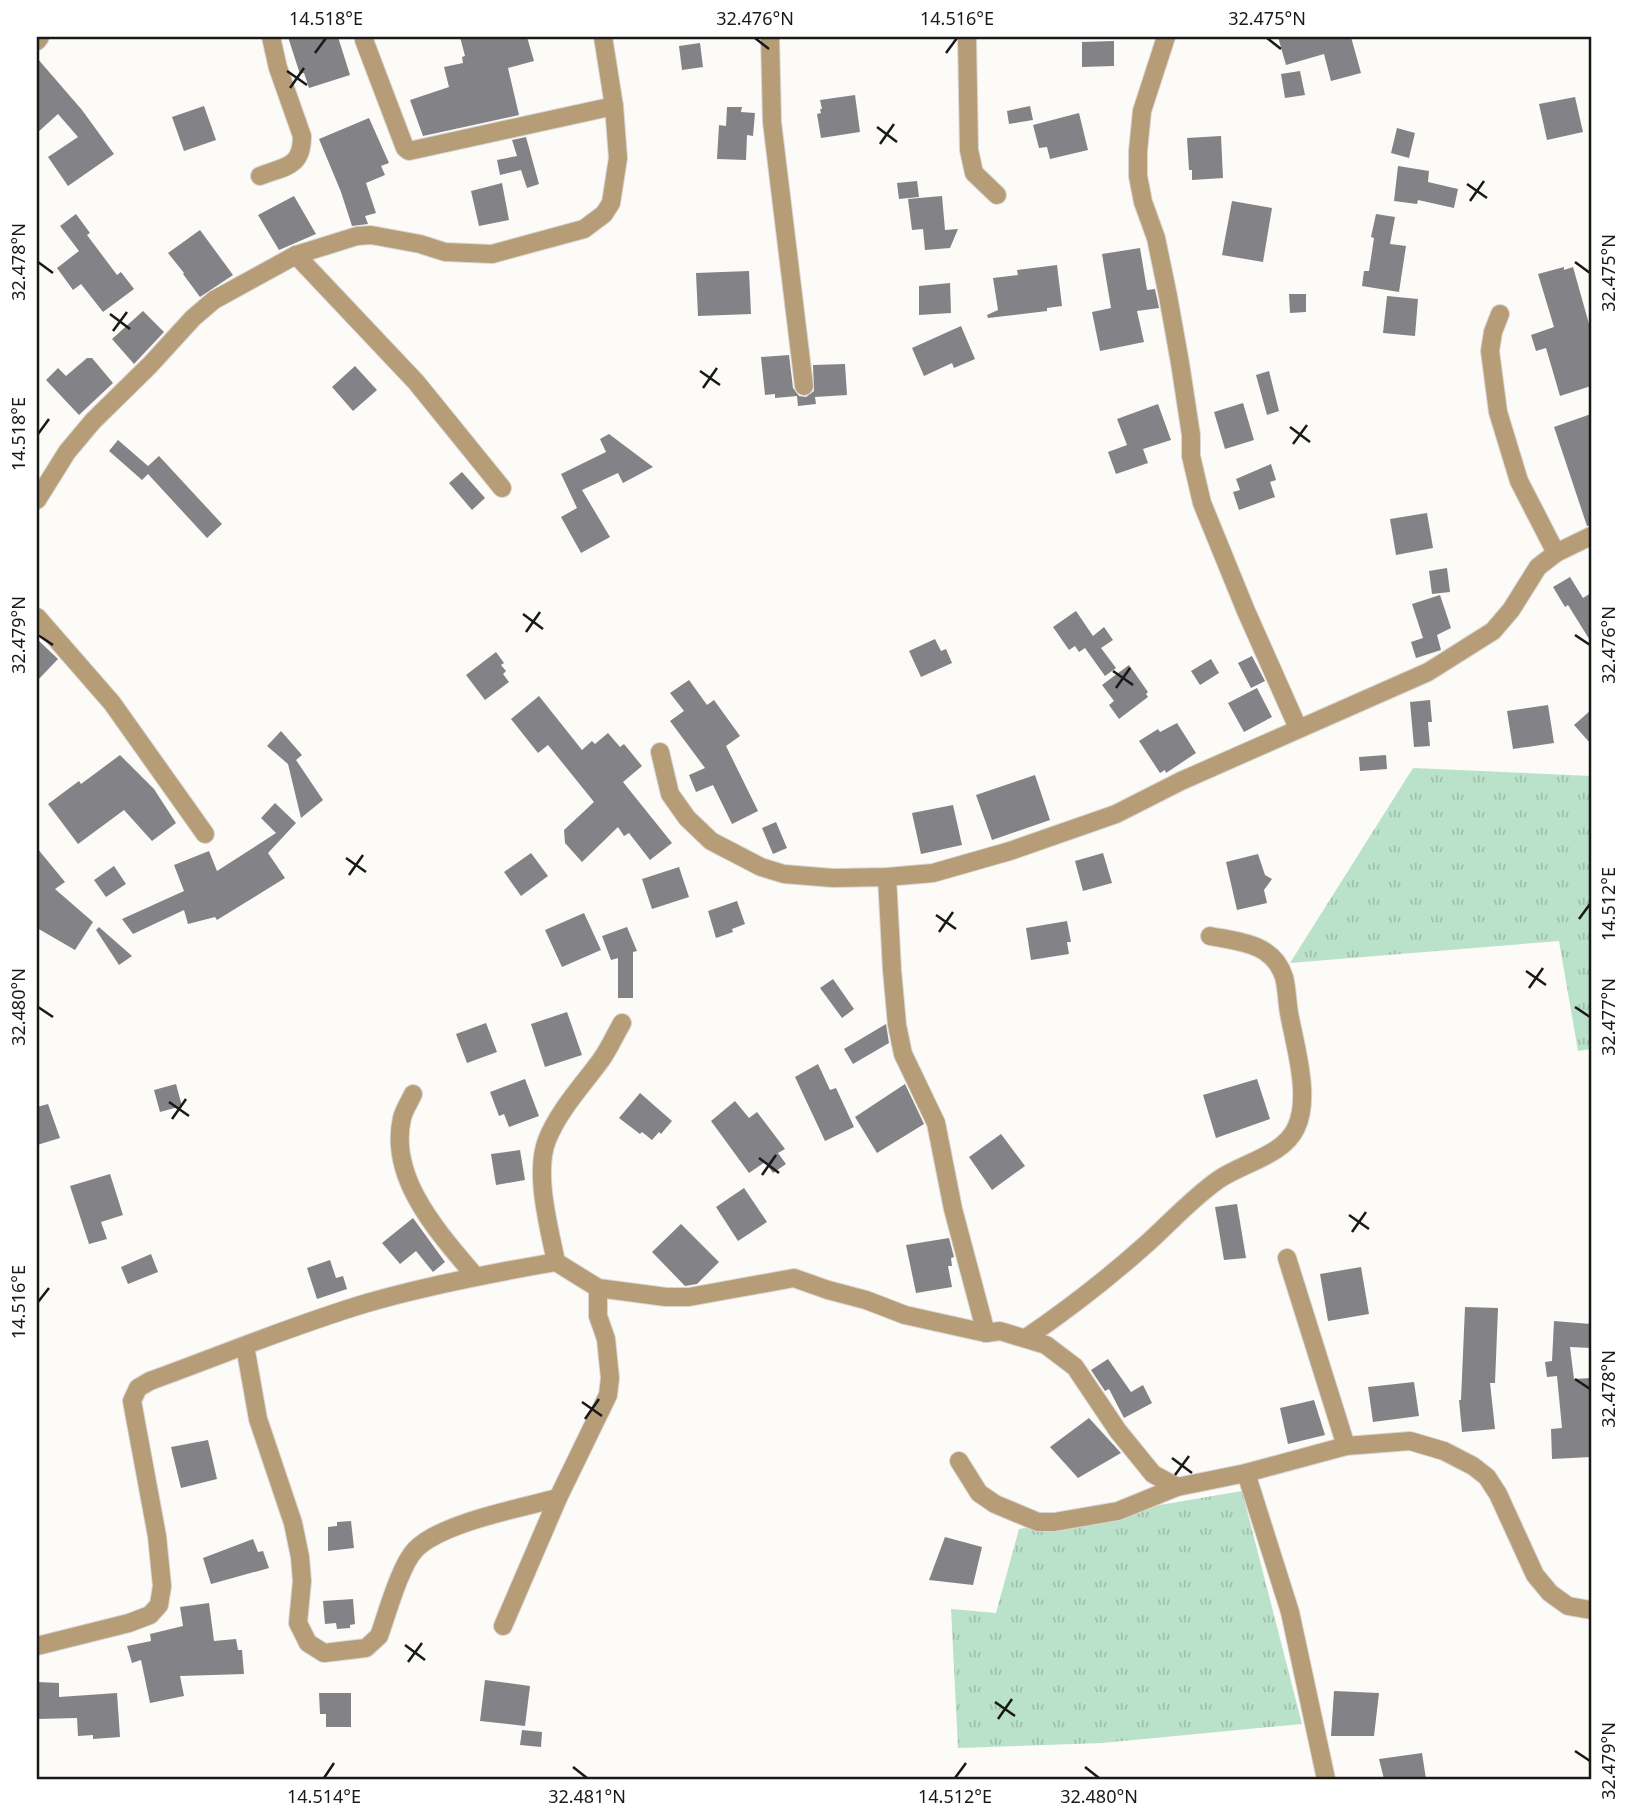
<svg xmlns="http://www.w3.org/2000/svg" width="1628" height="1816" viewBox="0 0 1628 1816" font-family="'Noto Sans',sans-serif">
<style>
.park{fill:url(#park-tufts)}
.building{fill:#838286}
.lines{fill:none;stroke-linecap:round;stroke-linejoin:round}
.street-casing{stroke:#d8d7d3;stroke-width:20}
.street{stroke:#b69c77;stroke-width:18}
.ticks{fill:none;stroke:#191917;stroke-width:2.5}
.neatline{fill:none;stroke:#191917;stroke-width:2.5}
.ticks-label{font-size:18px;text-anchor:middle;fill:#191917}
</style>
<defs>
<pattern id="park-tufts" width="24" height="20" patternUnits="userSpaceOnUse" patternTransform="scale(1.75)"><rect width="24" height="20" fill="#bae1ca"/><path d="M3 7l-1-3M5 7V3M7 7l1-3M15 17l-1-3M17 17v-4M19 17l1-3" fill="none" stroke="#9fc0ad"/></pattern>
</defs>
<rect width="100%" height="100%" fill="#fcfbf7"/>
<g class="park">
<path d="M1413 768 1591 776V1049L1578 1051 1559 941 1290 963Z"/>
<path d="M1242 1491 1302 1724 1102 1743 958 1748 951 1609 996 1613 1019 1529Z"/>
</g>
<g class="building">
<path d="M288 37H338L350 75 309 88 304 73 300 74Z"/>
<path d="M460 37H527L534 61 508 68 519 115 423 136 410 100 449 87 444 67 463 63 462 57 465 56Z"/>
<path d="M1278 37H1351L1361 73 1331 81 1324 54 1286 65Z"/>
<path d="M1114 41V66L1082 67V42Z"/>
<path d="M700 43 703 67 682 70 679 46Z"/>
<path d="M37 58 82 110 114 154 68 186 48 157 78 137 58 114 37 133Z"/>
<path d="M1300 71 1305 95 1285 98 1281 74Z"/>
<path d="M855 95 860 132 821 138 817 114 821 113 820 109H822L820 100Z"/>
<path d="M1575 97 1583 132 1547 140 1539 104Z"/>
<path d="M204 106 216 140 184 151 172 117Z"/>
<path d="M1030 106 1033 120 1009 124 1007 111Z"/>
<path d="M727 107H742L741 112 755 113 753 136 747 135 746 160 717 159 719 125 726 126Z"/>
<path d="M1079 113 1088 150 1050 159 1047 147 1039 148 1033 125Z"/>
<path d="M369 118 389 163 381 166 385 175 366 183 376 213 365 216 368 224 352 226 341 192 319 139Z"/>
<path d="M1397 128 1415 133 1409 158 1391 153Z"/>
<path d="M1221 136 1223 178 1192 180V170H1189L1187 138Z"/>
<path d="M526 137 539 184 527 188 521 170 500 175 497 160 517 156 512 140Z"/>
<path d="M1398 166 1429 171 1428 182 1458 189 1454 208 1418 200 1417 204 1394 201Z"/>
<path d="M917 181 919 197 899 199 897 183Z"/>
<path d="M502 183 509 220 479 226 471 191Z"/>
<path d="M294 196 316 234 279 250 258 215Z"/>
<path d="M942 196 945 230 958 229 950 248 925 250 923 229 912 230 908 199Z"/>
<path d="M1232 201 1272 208 1263 262 1222 255Z"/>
<path d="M76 214 90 233 87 235 117 275 121 272 134 289 103 312 81 284 73 290 57 268 79 251 60 226Z"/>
<path d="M1376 214 1395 217 1390 244 1406 246 1399 292 1362 286 1364 271H1369L1374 238 1371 237Z"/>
<path d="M200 230 233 275 200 297 183 274 184 273 168 253Z"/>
<path d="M1140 248 1147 290 1155 289 1159 308 1137 311 1144 342 1100 351 1092 312 1111 308 1102 254Z"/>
<path d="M1057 265 1062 306 1047 308V311L988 318 987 315 998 310 993 278 1018 275 1017 270Z"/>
<path d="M1564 267V270L1573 267 1591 331V386L1560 396 1546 348 1536 351 1531 335 1554 327 1538 274Z"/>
<path d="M749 271 751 314 698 316 696 273Z"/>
<path d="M950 283 951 313 919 315V286Z"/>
<path d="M1289 294H1306V312L1290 313Z"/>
<path d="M1387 296 1418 299 1415 336 1383 333Z"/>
<path d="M143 311 164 332 134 364 112 339Z"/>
<path d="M961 326 975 359 954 368 952 363 924 376 912 348Z"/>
<path d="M789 355 793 388 799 396 806 397 814 391 813 365 845 364 847 395 815 397 816 404 798 406 797 396 775 398V394L765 395 761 357Z"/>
<path d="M87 358H92L113 383 79 415 46 380 58 368 66 376Z"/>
<path d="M355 366 377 390 353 411 332 387Z"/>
<path d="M1269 371 1279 411 1267 415 1256 375Z"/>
<path d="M1243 403 1254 440 1225 449 1214 412Z"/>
<path d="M1158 404 1171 440 1143 449 1148 463 1116 474 1108 452 1127 445 1117 419Z"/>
<path d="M1591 414V525L1587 526 1554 427Z"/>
<path d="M609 434 653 467 623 483 618 473 582 490 610 537 581 553 561 517 577 508 561 474 606 452 600 439Z"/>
<path d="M118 440 148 466 159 456 222 524 207 538 148 474 142 480 109 451Z"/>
<path d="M1271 464 1276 480 1270 482 1275 497 1239 510 1233 492 1240 490 1236 479Z"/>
<path d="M462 472 485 498 472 510 449 483Z"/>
<path d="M1427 513 1433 548 1396 555 1390 519Z"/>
<path d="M1447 568 1450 592 1432 594 1429 571Z"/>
<path d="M1570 577 1583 598 1591 593V642L1568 605 1565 607 1553 587Z"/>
<path d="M1440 595 1451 628 1437 635 1441 650 1416 658 1411 642 1423 638 1412 604Z"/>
<path d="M1076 611 1093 636 1104 627 1113 640 1101 648 1116 668 1105 676 1085 648 1079 652 1075 646 1069 650 1053 627Z"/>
<path d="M37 639 58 659 37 681Z"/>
<path d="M935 639 941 651 946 649 952 663 921 677 909 651Z"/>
<path d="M496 652 504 663 501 665 506 671 503 674 509 682 485 700 466 675Z"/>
<path d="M1252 656 1265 681 1251 688 1238 663Z"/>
<path d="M1211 659 1219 673 1200 685 1191 671Z"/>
<path d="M1129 665 1148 692 1146 694 1148 697 1119 719 1109 705 1114 701 1102 685Z"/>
<path d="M689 680 707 705 714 700 740 736 726 746 758 811 732 824 713 785 696 792 689 775 705 768 670 721 684 711 670 693Z"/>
<path d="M1257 688 1272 717 1244 732 1228 703Z"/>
<path d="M539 696 582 750 592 741 595 744 608 733 620 747 624 744 642 766 623 782 672 843 650 860 629 833 624 836 618 827 582 862 565 843 564 830 594 802 548 745 538 753 511 719Z"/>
<path d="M1430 700 1432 722H1428L1430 746 1414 747 1410 702Z"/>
<path d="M1548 705 1554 743 1513 749 1507 711Z"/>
<path d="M1591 710V744L1574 725Z"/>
<path d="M1177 723 1196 753 1166 773 1165 770 1160 773 1139 741 1158 729 1160 732Z"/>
<path d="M281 731 302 755 296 760 323 800 301 818 288 764 267 746Z"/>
<path d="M120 755 154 789 176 823 152 841 124 810 78 844 48 804 79 781 81 784Z"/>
<path d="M1386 755 1387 769 1360 771 1359 757Z"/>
<path d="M1035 775 1050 820 992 840 976 795Z"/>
<path d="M275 803 296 823 268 853 285 878 217 920 215 917 188 924 184 910 133 934 122 919 184 891 174 865 209 851 217 871 276 833 261 818Z"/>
<path d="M953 805 962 845 921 854 912 813Z"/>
<path d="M776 822 787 848 773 854 762 828Z"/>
<path d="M37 848 65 882 55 889 93 922 75 950 37 928Z"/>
<path d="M531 853 548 876 521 896 504 872Z"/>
<path d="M1103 853 1112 883 1083 891 1075 861Z"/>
<path d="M1258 854 1265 875 1272 879 1264 890 1267 903 1237 910 1226 862Z"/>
<path d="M114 866 126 884 106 897 94 880Z"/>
<path d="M679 867 689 897 652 909 642 879Z"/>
<path d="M737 901 745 924 732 929 733 932 716 938 708 911Z"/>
<path d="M584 913 601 950 562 967 545 930Z"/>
<path d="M1067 921 1071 942H1067L1069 954 1031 960 1026 928Z"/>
<path d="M99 927 132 956 119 965 96 930Z"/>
<path d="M627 927 637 951 633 952V998H618V958L611 960 602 936Z"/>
<path d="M833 979 854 1009 842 1018 820 988Z"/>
<path d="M567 1012 582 1055 545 1067 531 1024Z"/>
<path d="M486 1023 497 1052 467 1063 456 1034Z"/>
<path d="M886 1024 889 1043 853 1064 844 1049Z"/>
<path d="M818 1064 830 1090 836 1088 854 1127 825 1141 795 1077Z"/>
<path d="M525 1079 539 1116 509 1127 504 1114 499 1116 490 1092Z"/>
<path d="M1257 1079 1270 1119 1216 1138 1203 1095Z"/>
<path d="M176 1084 182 1106 160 1112 154 1090Z"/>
<path d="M905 1084 924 1124 877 1153 855 1117Z"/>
<path d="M640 1093 672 1121 661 1134 659 1132 652 1140 642 1132 640 1134 619 1118Z"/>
<path d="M735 1101 749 1118 757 1112 785 1149 778 1153 786 1164 773 1173 765 1162 749 1173 711 1121Z"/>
<path d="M48 1104 60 1138 37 1145V1107Z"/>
<path d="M1001 1134 1025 1166 992 1190 969 1157Z"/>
<path d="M520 1150 525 1180 496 1185 491 1154Z"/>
<path d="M110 1174 123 1215 101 1222 107 1239 89 1244 70 1186Z"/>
<path d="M744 1188 767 1222 738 1241 716 1207Z"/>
<path d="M1237 1204 1246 1258 1224 1260 1215 1207Z"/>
<path d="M413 1218 445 1262 433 1272 416 1251 400 1264 382 1243Z"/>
<path d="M681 1224 719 1262 697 1284 685 1286 652 1252Z"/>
<path d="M949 1238 954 1257 951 1258 952 1266H948L952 1287 916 1293 906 1245Z"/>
<path d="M151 1254 158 1272 128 1284 121 1267Z"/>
<path d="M330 1260 336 1278 343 1276 347 1289 317 1299 307 1268Z"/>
<path d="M1361 1267 1369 1314 1328 1321 1320 1274Z"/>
<path d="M1465 1307 1498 1308 1495 1383H1490L1495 1429 1462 1432 1459 1400H1461Z"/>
<path d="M1554 1321 1591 1324V1348L1570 1347 1574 1379 1591 1378V1457L1552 1459 1551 1429 1562 1428 1557 1376 1547 1377 1545 1362 1552 1361Z"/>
<path d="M1108 1359 1131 1392 1143 1385 1152 1403 1124 1418 1109 1389 1105 1391 1091 1370Z"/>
<path d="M1414 1382 1419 1416 1373 1422 1368 1387Z"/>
<path d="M1314 1400 1325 1435 1288 1444 1280 1408Z"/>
<path d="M1089 1418 1121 1453 1078 1478 1050 1447Z"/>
<path d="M208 1440 217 1479 181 1488 171 1447Z"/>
<path d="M351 1521 354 1548 328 1551V1527L337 1526V1522Z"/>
<path d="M945 1537 982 1547 973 1585 929 1580Z"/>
<path d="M253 1539 258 1552 263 1551 269 1568 211 1584 203 1558Z"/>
<path d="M353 1599 355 1624 350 1625V1628L337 1629 336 1623 325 1624 323 1601Z"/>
<path d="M209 1603 214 1641 236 1639 238 1650H242L244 1674 180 1676 184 1696 150 1703 141 1660 132 1663 127 1646 151 1641 150 1634 183 1626 180 1607Z"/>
<path d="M485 1680 530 1686 525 1726 480 1721Z"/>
<path d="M37 1682 59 1683V1697L117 1693 120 1737 93 1739V1735L78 1736 77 1718 37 1719Z"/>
<path d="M1334 1691 1379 1693 1374 1736H1331Z"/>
<path d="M319 1693H351V1727H326V1714H320Z"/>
<path d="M522 1730 542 1732 541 1747 520 1745Z"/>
<path d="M1422 1753 1426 1779H1384L1379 1759Z"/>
</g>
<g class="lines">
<g class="street-casing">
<g id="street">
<path d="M365 37 364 40 405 148 409 151 614 106"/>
<path d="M770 37 772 122 804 386"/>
<path d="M967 37 969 150 974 173 997 195"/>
<path d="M1166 37 1142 111 1138 151V176L1143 202 1156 238 1168 296 1180 363 1191 435V456L1202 503 1246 611 1298 728"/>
<path d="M37 41 40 37"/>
<path d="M260 176C285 166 302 168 302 136L278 68 271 37"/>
<path d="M296 255 416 382 502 488"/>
<path d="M1500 314 1493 332 1490 351 1498 412 1519 481 1556 553"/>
<path d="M37 500 67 452 93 421 150 365 193 318 214 300 296 255 357 236 371 235 420 244 445 252 492 254 584 229 604 214 611 203 618 158 614 106 603 37"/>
<path d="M37 617 112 703 205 834"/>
<path d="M660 752 670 794 687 818 711 841 761 867 784 874 833 878 887 877 933 873 1010 851 1116 814 1181 781 1428 672 1493 631 1511 610 1538 567 1556 553 1591 536"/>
<path d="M887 877 892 970 897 1025 903 1054 936 1123 953 1209 986 1333"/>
<path d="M622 1023C615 1035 609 1049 601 1060 582 1086 559 1110 547 1140 534 1173 549 1227 556 1262L598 1288 666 1297H689L794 1278 828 1290 866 1300 905 1315 986 1333 1000 1331 1046 1345 1075 1367 1118 1431 1153 1474 1177 1487"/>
<path d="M413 1094C410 1101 404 1110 402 1118 388 1179 440 1234 475 1276"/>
<path d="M1287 1258 1346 1446"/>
<path d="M1026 1338C1067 1310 1106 1280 1143 1247 1168 1225 1191 1199 1218 1180 1242 1163 1283 1156 1296 1128 1311 1097 1295 1046 1289 1013 1287 1002 1287 988 1284 977 1273 943 1240 942 1210 936"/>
<path d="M245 1346 258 1419 293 1523 300 1557 302 1581 298 1623 308 1643 324 1653 366 1648 379 1636C387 1614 400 1566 415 1550 440 1523 521 1508 558 1498"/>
<path d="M959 1461 979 1493 995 1504 1038 1522H1054L1118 1511 1177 1487 1246 1473 1346 1446 1410 1441 1444 1451 1473 1466 1487 1477 1498 1494 1535 1575 1550 1593 1568 1606 1591 1610"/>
<path d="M1246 1473 1290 1612 1326 1779"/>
<path d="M503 1626 558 1498 608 1395 610 1378 606 1339 598 1316V1288"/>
<path d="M37 1646 129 1623 150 1615 159 1605 162 1586 157 1536 132 1401 138 1388 150 1381C222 1355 293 1325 367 1303 429 1285 492 1273 556 1262"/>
</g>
</g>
<use href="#street" class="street"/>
</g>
<path class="ticks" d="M755 38 769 49M1267 38 1281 49M315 53 326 38M946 53 957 38M287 71 307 85M290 88 304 68M877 127 897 142M880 144 894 124M1467 184 1487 198M1470 201 1484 181M38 262 53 273M1575 262 1590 273M110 314 130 329M113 331 127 312M700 371 720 385M703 388 717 368M1290 427 1310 442M38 434 49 419M1293 444 1307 425M523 614 543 629M526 632 540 612M38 635 53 645M1575 635 1590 645M1113 671 1133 685M1116 688 1130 668M346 858 366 872M349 875 363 855M936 915 956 929M1579 919 1590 904M939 932 953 912M1526 971 1546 985M1529 988 1543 968M38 1007 53 1017M1575 1007 1590 1017M169 1102 189 1116M172 1119 186 1099M759 1158 779 1173M762 1175 776 1155M1349 1215 1369 1229M1352 1232 1366 1212M38 1302 49 1288M1575 1379 1590 1389M582 1402 602 1416M585 1419 599 1399M1172 1458 1192 1473M1175 1475 1189 1456M405 1645 425 1660M408 1662 422 1643M995 1702 1015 1716M998 1719 1012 1699M1575 1751 1590 1761M573 1767 587 1778M1085 1767 1099 1778M324 1778 334 1763M955 1778 966 1763"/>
<rect width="1628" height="1816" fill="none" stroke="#ffffff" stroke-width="77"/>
<rect x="38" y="38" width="1552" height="1740" class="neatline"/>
<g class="ticks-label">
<text x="326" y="25">14.518°E</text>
<text x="755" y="25">32.476°N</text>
<text x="957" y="25">14.516°E</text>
<text x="1267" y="25">32.475°N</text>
<text transform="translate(19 262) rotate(-90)" y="6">32.478°N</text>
<text transform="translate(1609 273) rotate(-90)" y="6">32.475°N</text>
<text transform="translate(19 434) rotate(-90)" y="6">14.518°E</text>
<text transform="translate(19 635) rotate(-90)" y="6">32.479°N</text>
<text transform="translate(1609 645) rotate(-90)" y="6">32.476°N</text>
<text transform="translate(1609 904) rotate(-90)" y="6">14.512°E</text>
<text transform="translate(19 1007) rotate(-90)" y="6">32.480°N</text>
<text transform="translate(1609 1017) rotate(-90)" y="6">32.477°N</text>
<text transform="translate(19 1302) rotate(-90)" y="6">14.516°E</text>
<text transform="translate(1609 1389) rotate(-90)" y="6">32.478°N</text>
<text transform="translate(1609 1761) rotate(-90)" y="6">32.479°N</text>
<text x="324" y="1803">14.514°E</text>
<text x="587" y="1803">32.481°N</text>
<text x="955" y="1803">14.512°E</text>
<text x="1099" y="1803">32.480°N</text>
</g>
</svg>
